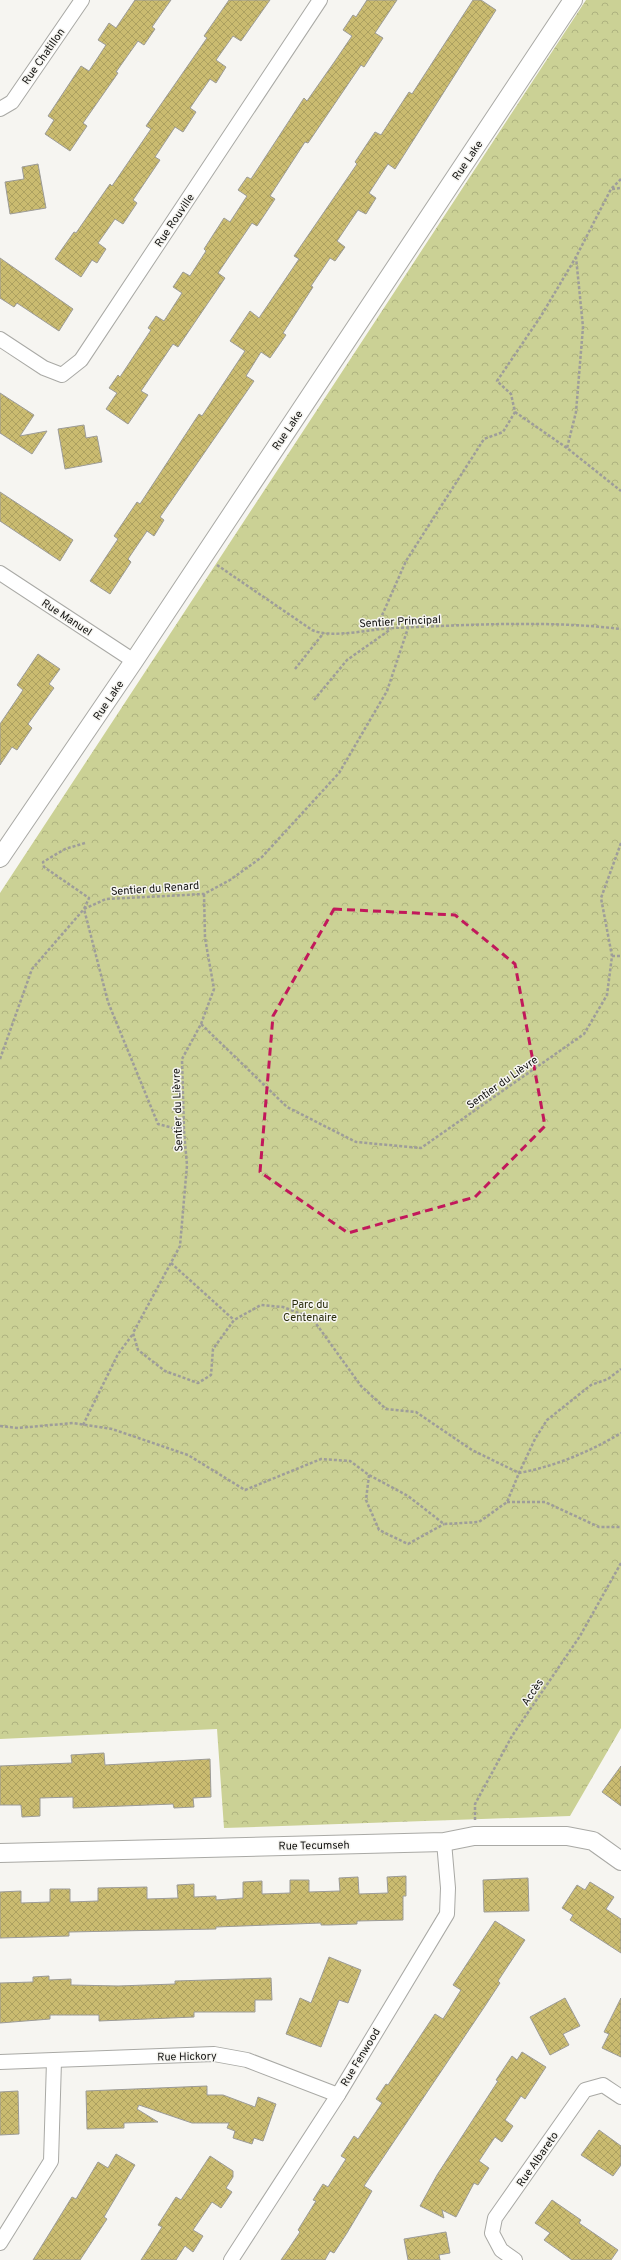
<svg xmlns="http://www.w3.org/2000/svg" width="621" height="2260" viewBox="0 0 621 2260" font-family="Overpass,sans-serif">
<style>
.park{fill:url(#park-crowns)}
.building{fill:url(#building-cross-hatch);stroke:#9c9b97}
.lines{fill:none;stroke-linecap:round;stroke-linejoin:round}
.minor-casing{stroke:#a9a9a5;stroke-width:16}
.tertiary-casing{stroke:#a9a9a5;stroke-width:20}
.path{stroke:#9e9d9a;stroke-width:2.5;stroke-dasharray:3 2;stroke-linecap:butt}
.minor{stroke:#fff;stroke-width:14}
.tertiary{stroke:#fff;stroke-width:18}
.marked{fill:none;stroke:#c2185b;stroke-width:3;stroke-dasharray:8 5;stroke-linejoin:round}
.labels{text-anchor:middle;stroke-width:3;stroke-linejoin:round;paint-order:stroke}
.street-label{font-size:11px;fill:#121210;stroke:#f6f5f1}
.park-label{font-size:11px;fill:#292c0b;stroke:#f6f5f1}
</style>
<defs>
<pattern id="park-crowns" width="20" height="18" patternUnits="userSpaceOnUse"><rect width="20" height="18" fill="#cbd195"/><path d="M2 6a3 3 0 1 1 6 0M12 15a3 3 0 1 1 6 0" fill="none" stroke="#adb27f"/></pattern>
<pattern id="building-cross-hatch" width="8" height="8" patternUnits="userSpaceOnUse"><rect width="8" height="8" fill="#cabb70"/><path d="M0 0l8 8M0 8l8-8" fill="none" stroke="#aca060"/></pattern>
</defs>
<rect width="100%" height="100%" fill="#f6f5f1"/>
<path class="park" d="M586 0H621V1728L570 1816 224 1828 217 1729 0 1739V893Z"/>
<g class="building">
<path d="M135 0H171L152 27 155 29 144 45 138 41 116 72 118 73 83 123 87 126 70 151 45 134 54 120 48 116 81 66 89 71 106 45 98 40 109 23 116 28Z"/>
<path d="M229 0H270L241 41 233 36 216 60 226 67 216 83 210 79 190 108 196 112 183 132 175 127 155 157 160 160 133 200 137 203 123 224 115 219 98 243 106 249 97 263 92 260 81 277 55 259 74 232 76 233 110 184 112 186 151 129 146 126 207 38 204 36Z"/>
<path d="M367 0H397L375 33 383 38 364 67 361 65 308 143 305 142 270 196 275 199 257 226 252 223 218 273 225 278 178 347 173 344 141 391 148 395 128 424 106 409 117 393 109 388 118 375 120 377 151 330 148 328 156 316 164 321 182 293 173 287 183 272 190 276 206 251 204 249 224 218 230 222 247 196 238 190 247 177 251 179 304 98 307 101 335 61 352 36 343 30 353 15 356 17Z"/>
<path d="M473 0H481L496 10 395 169 388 164 369 193 376 198 366 214 358 210 337 241 345 247 335 261 330 258 311 286 313 287 283 333 286 335 270 358 261 352 246 376 254 381 160 517 164 520 154 536 147 531 128 559 131 562 110 594 90 581 118 539 114 536 137 502 140 504 199 414 202 416 245 351 230 341 250 311 259 318 299 259 294 256 357 164 355 162 375 132 381 135 409 92 412 94Z"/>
<path d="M38 164 46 208 10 214 5 182 24 179 22 167Z"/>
<path d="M0 258 73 309 59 331 17 303 14 307 0 298Z"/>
<path d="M0 393 34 415 20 436 47 431 32 454 0 433Z"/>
<path d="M84 425 86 438 97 436 102 462 65 469 58 429Z"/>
<path d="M0 492 73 540 60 561 0 521Z"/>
<path d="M38 654 60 669 49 684 54 688 28 724 32 728 17 750 12 747 0 765V724L23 690 17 685Z"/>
<path d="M104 1753 105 1765 210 1759 211 1797 193 1798 194 1807 174 1808 173 1804 73 1808V1797L40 1798V1816L22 1817 21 1805H0V1766L72 1763 71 1755Z"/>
<path d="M621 1766V1806L602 1792Z"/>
<path d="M406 1876V1896H403V1920L357 1921V1924L329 1925H321V1923L216 1927V1929L69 1932V1936L0 1938V1892L21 1891V1903L50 1902V1889H70V1902L98 1901V1888L147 1887V1899L178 1898 177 1885 194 1884V1897L216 1896V1900L243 1898V1882L262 1881V1894L290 1893V1880H309V1892L340 1891 339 1878 358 1877 359 1894 388 1893 387 1877Z"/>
<path d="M528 1878 529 1911 484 1912 483 1880Z"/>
<path d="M590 1882 614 1897 606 1909 621 1919V1953L570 1920 573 1915 562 1908 577 1885 585 1890Z"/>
<path d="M495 1921 525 1940 498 1981 500 1983 485 2006 364 2186 372 2191 347 2233 334 2253 330 2251 325 2260H281L300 2232 298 2230 316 2201 313 2200 323 2184 328 2187 346 2159 341 2156 354 2136 358 2139 382 2103 376 2099 386 2084 388 2085 435 2014 443 2019 461 1990 453 1985Z"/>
<path d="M329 1957 361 1970 348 2003 339 2000 321 2047 286 2034 300 1998 311 2003Z"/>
<path d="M49 1976V1980L71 1979V1985L118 1986 175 1984V1981L271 1978 272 2000H255V2012H194V2017L99 2021V2015H50V2019L0 2023V1983L33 1982V1977Z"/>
<path d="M565 1998 580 2026 563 2034 569 2045 550 2055 530 2017Z"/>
<path d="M621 1998V2057L602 2048 609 2034 604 2032Z"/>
<path d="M522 2052 546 2067 525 2099 521 2096 505 2120 513 2126 502 2142 495 2137 479 2161 489 2168 478 2185 474 2183 456 2217 442 2210 444 2218 420 2206 437 2175 498 2081 496 2080 512 2056 517 2060Z"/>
<path d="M207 2086V2095H223L255 2107 258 2097 276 2104 263 2141 254 2138 252 2144 233 2138 235 2131 227 2128 229 2123H192L139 2105 137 2109 158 2122 124 2123V2128L87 2129 86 2091Z"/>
<path d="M18 2091 19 2134 0 2135V2092Z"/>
<path d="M599 2130 621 2146V2165L613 2176 581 2155Z"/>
<path d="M116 2154 135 2165 104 2217 107 2219 80 2260H33L72 2197 76 2199 98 2162 108 2168Z"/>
<path d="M210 2156 233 2171V2177L226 2188 232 2192 221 2208 212 2202 193 2230 203 2236 193 2252 185 2246 176 2260H141L162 2227 158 2225 176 2197 181 2200Z"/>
<path d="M552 2200 581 2220 579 2223 618 2250 611 2260H572L544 2240 550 2233 535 2223Z"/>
<path d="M446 2232 450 2253 439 2255 440 2260H408L404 2239Z"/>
</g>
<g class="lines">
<g class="minor-casing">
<g id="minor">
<path d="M0 109 12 102 82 0"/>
<path d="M0 339 44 368 62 375 81 360 320 0"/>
<path d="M0 573 134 661"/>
<path d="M0 2062 214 2054 247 2060 338 2095"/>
<path d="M0 2243 51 2161 54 2061"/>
<path d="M231 2260 338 2095 447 1914 448 1888 444 1842"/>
<path d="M515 2260 501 2250 492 2233 495 2218 585 2090 603 2085 621 2097"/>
</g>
</g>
<g class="tertiary-casing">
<g id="tertiary">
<path d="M0 858 134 661 573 0"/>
<path d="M0 1853 444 1842 474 1836H567L593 1841 621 1861"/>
</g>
</g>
<g class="path">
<path d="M621 179 611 189 576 257 583 327 576 412 567 448 621 491"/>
<path d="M612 189 621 188"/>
<path d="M515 412 567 448"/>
<path d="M217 565 312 630C332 639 370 629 393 628 467 625 547 620 621 629"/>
<path d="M376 629 406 561 484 439 503 432 515 412 511 394 497 381 541 316 576 257"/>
<path d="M295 669 322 635"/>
<path d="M314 700 347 660 391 629"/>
<path d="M85 843 65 849 43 862 44 867 89 898 84 909 108 1002 158 1124 184 1131"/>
<path d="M621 843 601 898 612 956 607 995 584 1034 421 1148 356 1142 287 1107 201 1024 182 1059 184 1131 187 1165 180 1246 133 1333 138 1350 165 1371 198 1383 211 1375 213 1349 234 1320 261 1305 283 1307 312 1318 361 1386 386 1409 416 1412 472 1450 519 1473 535 1439 547 1420 591 1385 608 1379 621 1369"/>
<path d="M612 956H621"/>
<path d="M201 1024 214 989 205 938 204 894"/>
<path d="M0 1059 32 969 84 909 106 899 204 894 230 880 262 857 339 773 387 691 408 628"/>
<path d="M171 1263 234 1320"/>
<path d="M83 1425 118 1354 133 1334"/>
<path d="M0 1426 18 1428 73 1423 112 1429 188 1455 245 1490 321 1459 350 1461 369 1475 408 1496 444 1524 479 1522 507 1502 519 1473C556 1466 589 1452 621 1433"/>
<path d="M369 1475 366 1500 379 1530 408 1544 444 1524"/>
<path d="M507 1502H545L599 1527H621"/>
<path d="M475 1820V1804L512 1736 580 1636 621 1563"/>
</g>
<use href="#minor" class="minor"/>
<use href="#tertiary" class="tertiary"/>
</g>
<path class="marked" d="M334 909 455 915 515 964 545 1126 475 1197 348 1233 260 1172 273 1016Z"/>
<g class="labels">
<g class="street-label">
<text transform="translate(43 56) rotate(-55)" y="4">Rue Chatillon</text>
<text transform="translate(467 160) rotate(-56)" y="4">Rue Lake</text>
<text transform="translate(174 220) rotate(-56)" y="4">Rue Rouville</text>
<text transform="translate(287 430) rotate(-56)" y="4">Rue Lake</text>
<text transform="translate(67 617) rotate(33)" y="4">Rue Manuel</text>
<text transform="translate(400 621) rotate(-3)" y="4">Sentier Principal</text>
<text transform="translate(108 700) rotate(-56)" y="4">Rue Lake</text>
<text transform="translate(155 888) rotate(-4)" y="4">Sentier du Renard</text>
<text transform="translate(502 1082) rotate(-35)" y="4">Sentier du Lièvre</text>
<text transform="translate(177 1110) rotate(-92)" y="4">Sentier du Lièvre</text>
<text transform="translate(532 1692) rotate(-56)" y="4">Accès</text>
<text transform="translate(314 1845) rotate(-1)" y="4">Rue Tecumseh</text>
<text transform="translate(187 2056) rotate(-1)" y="4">Rue Hickory</text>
<text transform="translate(360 2057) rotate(-59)" y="4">Rue Fenwood</text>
<text transform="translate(537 2159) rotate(-55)" y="4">Rue Albareto</text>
</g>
<g class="park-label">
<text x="310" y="1308">Parc du<tspan x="310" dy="13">Centenaire</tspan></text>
</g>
</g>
</svg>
